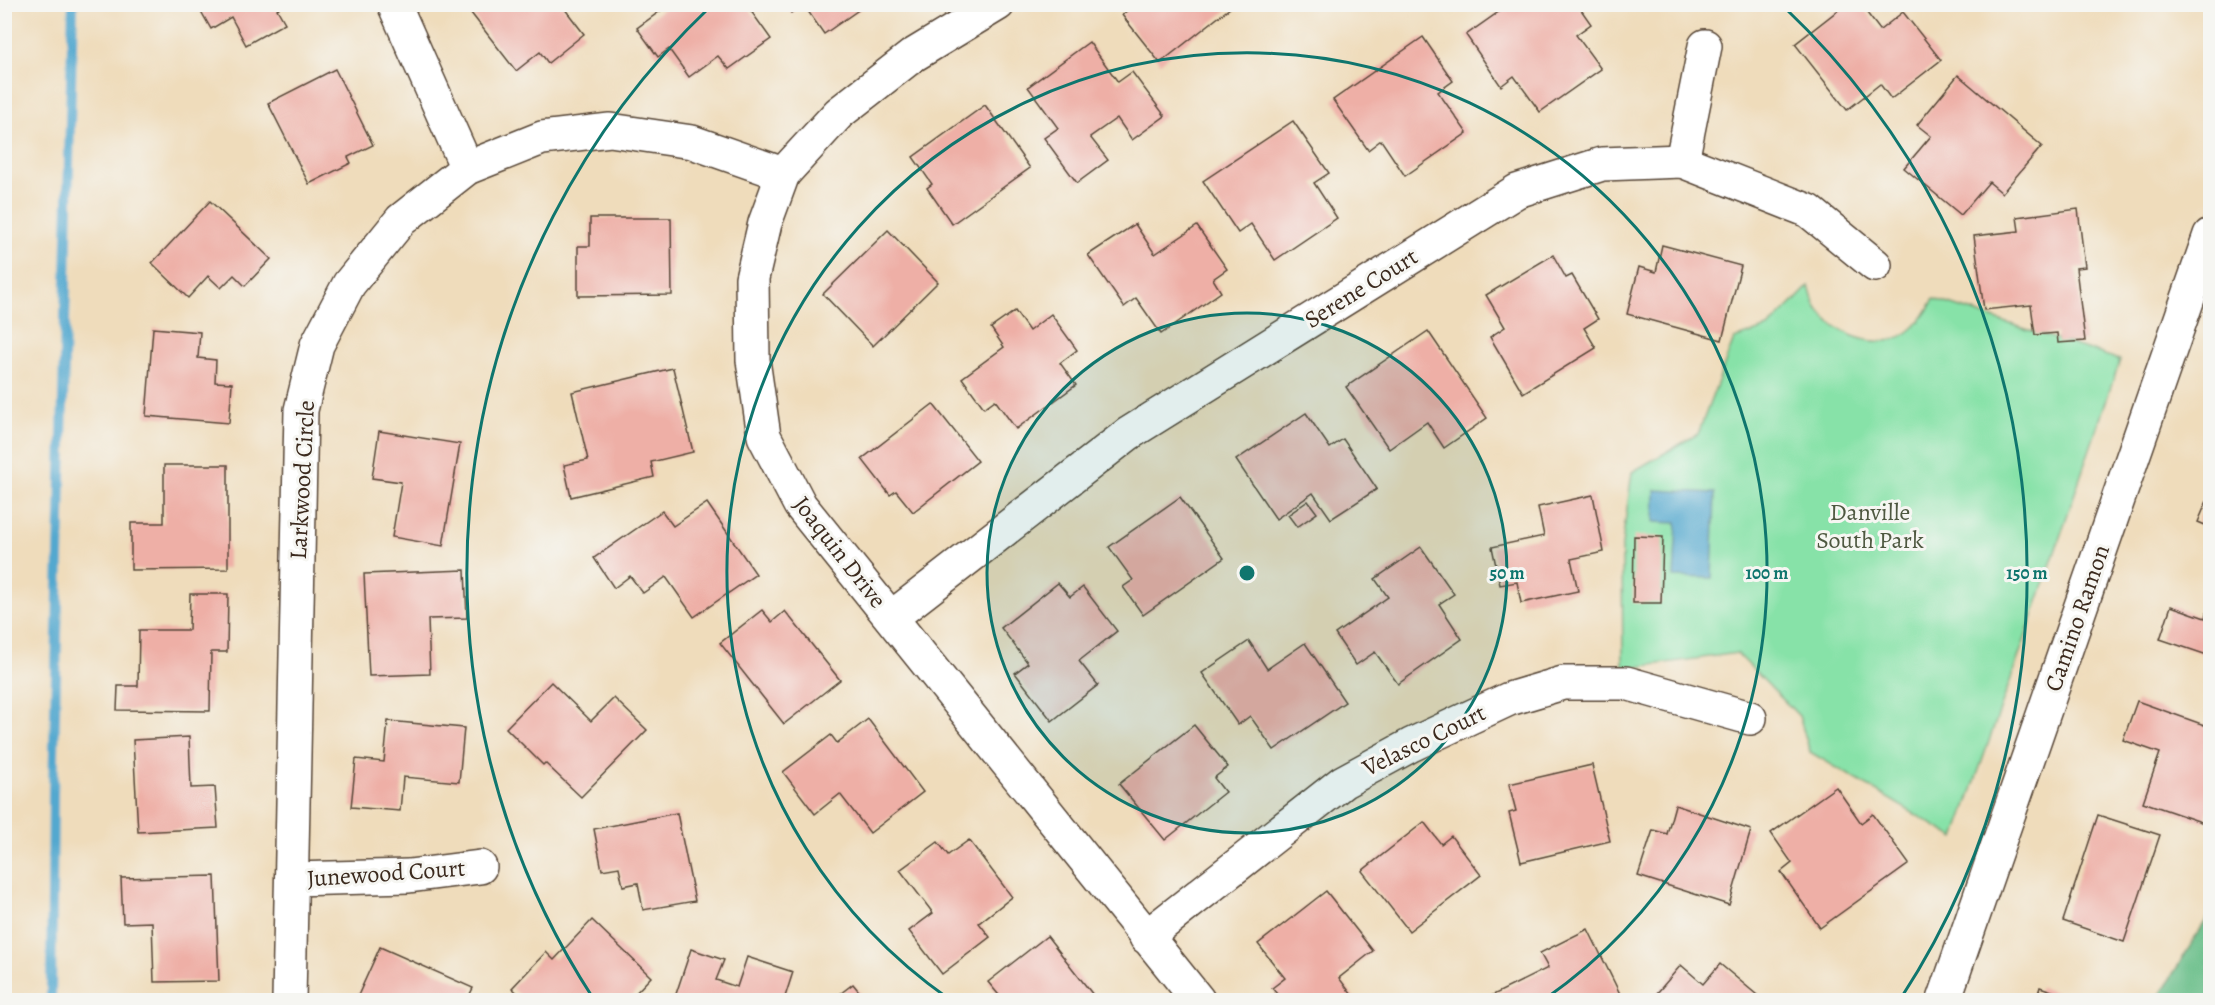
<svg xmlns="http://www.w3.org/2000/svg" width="2215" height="1005" viewBox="0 0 2215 1005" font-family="Alegreya,serif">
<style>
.green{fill:#87e2a8;stroke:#618663;stroke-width:1.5}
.forest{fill:#6dc08c;stroke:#547555;stroke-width:1.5}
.water{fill:#53a8cf;stroke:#476976;stroke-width:1.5}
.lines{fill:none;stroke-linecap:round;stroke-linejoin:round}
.stream{stroke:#53a8cf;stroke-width:10}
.building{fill:#eeafa6}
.minor-casing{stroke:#564536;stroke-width:36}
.tertiary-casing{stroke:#564536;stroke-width:36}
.minor{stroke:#fff;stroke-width:33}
.tertiary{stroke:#fff;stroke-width:33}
.ring{fill:none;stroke:#0f766e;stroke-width:3}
.labels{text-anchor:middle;stroke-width:6;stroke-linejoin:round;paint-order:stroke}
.street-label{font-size:24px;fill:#3b2a1e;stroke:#f6f6f2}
.park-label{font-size:24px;fill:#4e5840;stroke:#f6f6f2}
.centre{fill:#0f766e;stroke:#f6f6f2;stroke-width:3}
.ring-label{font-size:18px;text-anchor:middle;font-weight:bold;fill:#0f766e;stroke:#f6f6f2;stroke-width:6;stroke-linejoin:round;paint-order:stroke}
</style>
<rect width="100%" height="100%" fill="#f6f6f2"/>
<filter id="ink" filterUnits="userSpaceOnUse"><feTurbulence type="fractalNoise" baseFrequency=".0167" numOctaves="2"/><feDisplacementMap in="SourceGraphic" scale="12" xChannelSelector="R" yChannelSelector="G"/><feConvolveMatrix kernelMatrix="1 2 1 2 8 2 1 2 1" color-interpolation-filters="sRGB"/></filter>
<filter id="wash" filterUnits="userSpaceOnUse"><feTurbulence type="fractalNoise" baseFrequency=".008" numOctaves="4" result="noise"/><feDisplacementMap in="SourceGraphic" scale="24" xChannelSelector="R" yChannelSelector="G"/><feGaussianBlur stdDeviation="1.35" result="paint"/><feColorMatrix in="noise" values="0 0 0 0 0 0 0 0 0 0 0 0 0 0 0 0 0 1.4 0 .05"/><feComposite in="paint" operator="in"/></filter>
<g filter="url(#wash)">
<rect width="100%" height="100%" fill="#efdcbb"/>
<path class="green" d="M1809 286C1811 293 1813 303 1817 308 1836 335 1879 353 1908 332 1920 323 1927 311 1934 299L2120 360 2041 593 1955 838 1810 752 1799 716 1737 653 1623 669 1622 545 1632 472 1698 434 1734 339 1768 328Z"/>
<path class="forest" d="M2210 914V1000H2157L2158 998Z"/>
<path class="water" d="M1655 490 1715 493 1712 578 1674 577 1677 523 1654 522Z"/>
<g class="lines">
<path class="stream" d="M51 1000 53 793 73 4"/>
</g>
<g id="blocks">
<g class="building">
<path d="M197 4H285L277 9 285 23 246 45 231 17 211 29Z"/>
<path d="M481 4H561L584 34 548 63 540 52 516 71 471 13Z"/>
<path d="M670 4H746L771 39 729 69 718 56 689 77 669 49 658 57 637 28Z"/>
<path d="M786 4H803L791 13Z"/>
<path d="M803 4H867L824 34Z"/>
<path d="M1135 4H1235L1160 63 1122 15Z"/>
<path d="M1510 4H1577L1591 24 1576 35 1601 69 1540 112 1514 76 1501 86 1466 35Z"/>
<path d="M1846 4H1860L1880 30 1903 12 1941 60 1891 99 1880 84 1847 110 1795 44Z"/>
<path d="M1423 37 1453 81 1438 92 1467 133 1405 176 1381 140 1368 150 1333 100Z"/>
<path d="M1089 42 1118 82 1132 72 1165 116 1132 140 1117 118 1090 137 1108 160 1077 183 1044 138 1058 128 1028 87Z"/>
<path d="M335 69 373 145 348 157 351 163 309 184 268 103Z"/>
<path d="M1958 75 2042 146 2002 193 1989 182 1961 215 1904 168 1931 136 1917 125Z"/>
<path d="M985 105 1030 168 952 224 927 188 932 184 913 157Z"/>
<path d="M1293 121 1329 173 1314 183 1337 218 1275 260 1251 224 1238 233 1203 181Z"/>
<path d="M210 201 271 259 245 286 234 275 221 288 208 276 188 298 152 263Z"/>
<path d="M2078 209 2085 267 2076 268 2085 341 2058 343 2057 333 2035 335 2031 305 1984 310 1974 236 2019 231 2017 217Z"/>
<path d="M590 218H671L672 295 578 296V246H590Z"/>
<path d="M1135 224 1155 254 1197 226 1227 269 1213 279 1221 292 1161 334 1136 298 1124 307 1088 255Z"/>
<path d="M888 230 938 282 873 346 823 294Z"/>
<path d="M1662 245 1741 266 1722 340 1627 314 1639 267 1656 272Z"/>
<path d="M1553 255 1566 278 1572 275 1598 319 1584 328 1596 348 1523 393 1490 337 1505 327 1486 295Z"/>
<path d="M1015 311 1029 331 1051 314 1077 350 1060 363 1076 385 1016 429 995 400 984 408 962 378 1004 347 991 328Z"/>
<path d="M153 328 200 332 198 358 216 360 215 382 232 383 229 423 146 416Z"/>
<path d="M1428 331 1487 418 1444 448 1427 422 1389 449 1346 387Z"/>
<path d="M673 368 693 452 651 462 654 477 571 497 564 465 588 460 572 392Z"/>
<path d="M933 404 978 461 913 512 896 491 890 495 862 459Z"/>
<path d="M1306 413 1330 448 1343 439 1377 489 1331 519 1313 493 1276 519 1236 460Z"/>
<path d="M379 431 460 444 443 546 392 537 401 482 372 478Z"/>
<path d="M164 465H228V569L131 570V523H164Z"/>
<path d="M2210 494V527L2198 522Z"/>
<path d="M1593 495 1604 552 1571 559 1578 591 1521 603 1517 582 1500 585 1492 547 1544 536 1538 507Z"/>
<path d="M1180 497 1224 558 1143 615 1123 587 1133 580 1109 547Z"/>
<path d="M1308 501 1317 513 1297 527 1288 515Z"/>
<path d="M707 503 756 574 694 617 666 577 643 593 630 576 614 588 594 558 662 511 673 526Z"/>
<path d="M1634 536 1663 537 1661 603H1633Z"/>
<path d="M1421 547 1454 594 1439 604 1462 639 1398 684 1375 652 1356 665 1335 634 1388 597 1375 579Z"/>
<path d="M465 570 467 618 428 619 430 674 369 676 364 574Z"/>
<path d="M1058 583 1070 597 1083 587 1117 631 1079 661 1098 685 1052 721 1015 673 1028 663 1001 628Z"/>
<path d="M190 594H228L227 652H211L210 711 117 710 118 686H138L139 630H189Z"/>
<path d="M2210 601V656L2160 639 2171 606 2205 618Z"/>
<path d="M762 610 772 622 785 611 840 680 784 724 720 643Z"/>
<path d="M1249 641 1267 669 1305 643 1345 702 1274 750 1250 716 1238 725 1202 673Z"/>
<path d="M551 682 591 721 614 698 647 730 581 797 545 763 543 765 506 728Z"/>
<path d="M2137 701 2210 727V804L2204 823 2143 802 2160 753 2123 740Z"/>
<path d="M868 719 923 792 870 833 840 794 815 814 783 772 831 735 837 743Z"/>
<path d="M388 721 464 728 459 782 403 777 400 811 351 807 356 759 384 762Z"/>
<path d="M1194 725 1228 767 1214 778 1225 792 1165 840 1119 784Z"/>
<path d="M189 737 191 788 215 787 218 828 138 832 133 740Z"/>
<path d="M1592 765 1610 841 1521 862 1509 813 1516 811 1509 784Z"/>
<path d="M1836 787 1861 823 1873 814 1909 864 1820 928 1781 872 1792 863 1771 833Z"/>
<path d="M1675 805 1751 830 1729 905 1638 876 1653 830 1667 834Z"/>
<path d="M677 813 695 901 643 910 638 883 623 886 619 867 602 870 594 829Z"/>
<path d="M2098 815 2160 835 2124 942 2063 921Z"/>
<path d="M1424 822 1441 844 1451 836 1481 875 1409 931 1362 871Z"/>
<path d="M969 840 1012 897 979 923 990 937 942 974 909 931 933 913 900 870 938 842 948 855Z"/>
<path d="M215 876 219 981 154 982 152 922 123 923 121 878Z"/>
<path d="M1326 891 1373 951 1339 978 1355 999 1282 1000 1272 988 1285 978 1258 944Z"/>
<path d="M592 920 651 977 629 1000H566L562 997 558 1000H525L512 988 546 952 554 960Z"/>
<path d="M1588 929 1623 1000H1493L1491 996 1548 968 1540 953Z"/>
<path d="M1047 936 1097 1000H1003L988 982Z"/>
<path d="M380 947 473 988 467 1000H356Z"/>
<path d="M691 949 724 960 716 980 737 987 747 957 793 972 784 1000H674Z"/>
<path d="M1720 964 1763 1000H1651L1681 965 1703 984Z"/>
<path d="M853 984 866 1000H832Z"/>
<path d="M2040 987 2078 1000H2036Z"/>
</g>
</g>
</g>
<g filter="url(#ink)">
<use href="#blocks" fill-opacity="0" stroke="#564536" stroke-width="1.5"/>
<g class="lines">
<g class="minor-casing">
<g id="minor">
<path d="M394 4 467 168"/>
<path d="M998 4 912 56 839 113 783 174 765 223 752 278 753 360 764 436 800 505 1198 1000"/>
<path d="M1682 161 1705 46"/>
<path d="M892 617 1128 434 1517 191 1602 164 1682 161 1809 211 1875 265"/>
<path d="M292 879 409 876 480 867"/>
<path d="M1146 937 1343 782 1411 745 1509 699 1563 683H1626L1750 718"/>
<path d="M289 1000 301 410 317 345 349 284 401 220 467 168 542 138 610 130 692 142 783 174"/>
</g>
</g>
<g class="tertiary-casing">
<path id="tertiary" d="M1944 1000 2210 235"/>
</g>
<use href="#minor" class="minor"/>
<use href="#tertiary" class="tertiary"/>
</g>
</g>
<circle cx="1247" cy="573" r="260" fill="#0f766e" fill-opacity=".12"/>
<g class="ring">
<circle cx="1247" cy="573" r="260"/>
<path d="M949 999A520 520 0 1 1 1545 999"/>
<path d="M593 998A780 780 0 0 1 710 7M1784 7A780 780 0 0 1 1901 998"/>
</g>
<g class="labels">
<g class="street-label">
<text transform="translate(1361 288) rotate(-32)" y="8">Serene Court</text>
<text transform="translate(302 480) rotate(-87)" y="8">Larkwood Circle</text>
<text transform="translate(840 552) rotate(52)" y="8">Joaquin Drive</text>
<text transform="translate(2077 618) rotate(-71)" y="8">Camino Ramon</text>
<text transform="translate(1424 740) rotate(-26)" y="8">Velasco Court</text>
<text transform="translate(386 873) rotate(-4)" y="8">Junewood Court</text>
</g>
<g class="park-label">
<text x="1870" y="520">Danville<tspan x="1870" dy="28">South Park</tspan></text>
</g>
</g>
<circle cx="1247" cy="573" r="9" class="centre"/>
<g class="ring-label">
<text x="1507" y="579">50 m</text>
<text x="1767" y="579">100 m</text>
<text x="2027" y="579">150 m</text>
</g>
<rect width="2215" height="1005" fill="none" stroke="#f6f6f2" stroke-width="24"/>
</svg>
